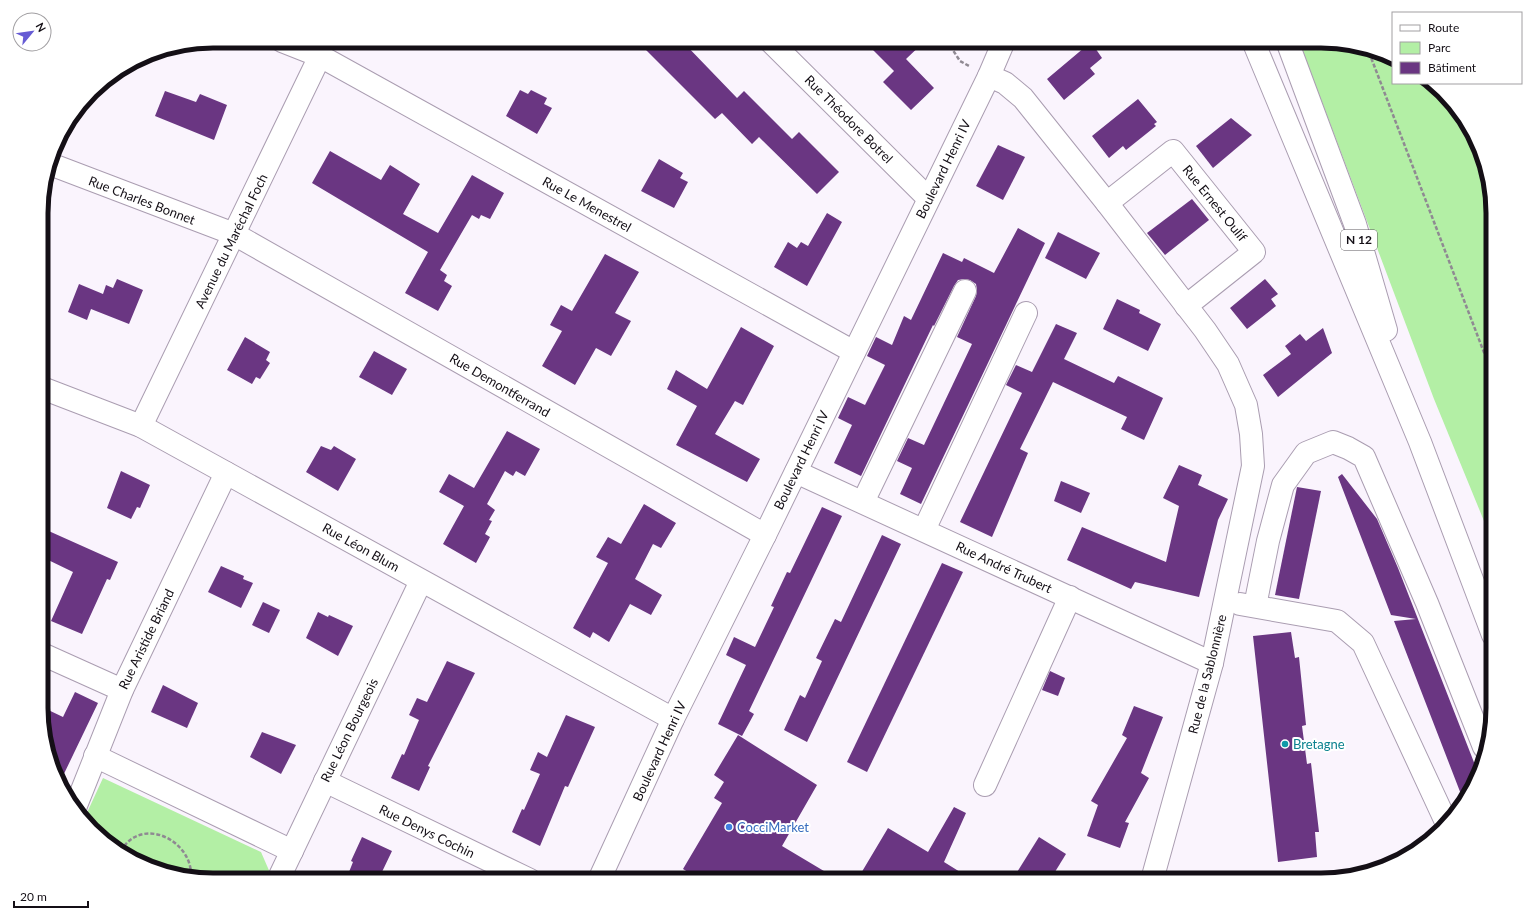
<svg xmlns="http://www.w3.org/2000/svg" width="1534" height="921" viewBox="0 0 1534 921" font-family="Lato,sans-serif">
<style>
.green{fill:#b3efa5}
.building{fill:#6a3682}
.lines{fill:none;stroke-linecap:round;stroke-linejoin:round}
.minor-casing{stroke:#aa9db1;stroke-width:24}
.major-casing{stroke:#aa9db1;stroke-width:24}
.path{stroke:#8f8992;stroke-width:2.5;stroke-dasharray:4 2;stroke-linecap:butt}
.minor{stroke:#fff;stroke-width:22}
.major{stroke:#fff;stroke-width:22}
.culture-dot{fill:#0f9aa8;stroke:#fff;stroke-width:1.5}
.shop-dot{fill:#3f7fe0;stroke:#fff;stroke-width:1.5}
.labels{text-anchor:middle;stroke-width:4;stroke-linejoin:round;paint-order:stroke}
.shield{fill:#fff;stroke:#5a575c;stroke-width:1}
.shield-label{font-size:12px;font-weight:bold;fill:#140f16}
.street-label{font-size:13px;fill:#140f16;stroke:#fff}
.culture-label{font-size:13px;fill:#0d838f;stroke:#fff;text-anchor:start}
.shop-label{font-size:13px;fill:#366cbe;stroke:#fff;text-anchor:start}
.rim{fill:none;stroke:#140f16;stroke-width:5}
</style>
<rect width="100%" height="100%" fill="#faf4fd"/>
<g class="green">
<path d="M1299 41H1321L1366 47 1393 58V83H1427L1464 118 1484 158 1493 202V543L1434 399Z"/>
<path d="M103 778 261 852 271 875 269 880C221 880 170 882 128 857 115 850 96 828 85 817Z"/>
</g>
<g class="building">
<path d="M637 41H682L737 98 744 91 792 139 799 132 839 172 817 194 759 137 752 144 722 113 715 119Z"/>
<path d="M864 41H925L906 59 934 88 911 110 883 82 897 68 894 71Z"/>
<path d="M1091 42 1102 58 1090 68 1095 74 1064 100 1047 79Z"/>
<path d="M520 90 528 94 531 90 547 98 544 104 552 108 537 134 506 116Z"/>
<path d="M165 91 196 102 200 94 227 105 214 140 155 116Z"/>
<path d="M1138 99 1157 122 1154 124 1156 126 1126 150 1123 146 1109 158 1092 136Z"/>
<path d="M1231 118 1252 135 1213 168 1196 146Z"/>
<path d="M998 145 1025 157 1003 200 976 186Z"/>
<path d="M330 151 381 180 390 165 420 184 403 214 438 233 472 175 504 193 490 219 481 215 479 219 472 215 440 270 447 275 444 281 452 286 438 311 405 293 428 252 312 183Z"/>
<path d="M659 159 683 173 680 178 688 182 674 208 641 191Z"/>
<path d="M1192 199 1209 220 1165 255 1147 233Z"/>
<path d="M827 213 842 222 807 286 774 267 788 242 797 248 801 242 808 246Z"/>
<path d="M1018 228 1045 243 921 504 900 494 912 468 897 461 908 438 924 445 972 344 957 337 976 296 977 290 976 284 970 280 964 279 958 280 954 286 934 326 933 325 861 476 834 463 852 425 838 418 848 397 865 405 885 365 867 356 876 337 892 345 904 316 911 320 943 253 962 262 964 258 994 273Z"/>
<path d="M1058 232 1100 253 1086 279 1045 258Z"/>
<path d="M605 254 639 272 615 313 631 321 611 356 596 348 575 385 542 366 562 331 550 325 561 305 572 311Z"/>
<path d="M117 279 143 290 129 324 91 309 87 320 68 312 79 284 103 294 106 285 113 288Z"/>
<path d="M1265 279 1278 294 1271 299 1276 306 1247 329 1230 308Z"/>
<path d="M1117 299 1140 310 1139 313 1161 324 1148 351 1103 329Z"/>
<path d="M1056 324 1077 333 1064 359 1114 383 1118 376 1163 398 1144 440 1121 429 1127 417 1053 382 1020 449 1028 453 992 537 960 522 1022 393 1006 385 1016 365 1032 372Z"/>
<path d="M741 327 774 346 743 405 735 401 715 434 760 459 747 482 676 445 697 406 667 389 676 370 707 389Z"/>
<path d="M1323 328 1332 353 1278 397 1263 375 1291 354 1285 346 1300 334 1306 341Z"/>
<path d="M245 337 270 352 266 360 270 363 260 379 256 377 252 384 227 370Z"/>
<path d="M374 351 407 369 392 395 359 377Z"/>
<path d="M507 431 540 449 525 476 516 471 513 476 505 471 487 504 495 510 489 520 492 521 485 534 490 537 476 563 443 544 464 506 439 492 449 474 474 488Z"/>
<path d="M321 446 331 450 334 446 356 459 338 491 306 472Z"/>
<path d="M1179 465 1202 475 1198 485 1228 499 1218 520 1199 597 1135 582 1131 589 1067 560 1082 527 1166 562 1179 506 1163 498Z"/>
<path d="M121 471 150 485 140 508 137 507 131 519 107 508Z"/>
<path d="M1342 474 1377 519 1398 568 1477 770 1470 794 1464 802 1394 621 1416 619 1391 615 1338 477Z"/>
<path d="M1061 481 1090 493 1081 513 1054 501Z"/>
<path d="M1297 487 1321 491 1299 599 1275 595Z"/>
<path d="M644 504 676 523 661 548 653 544 635 579 662 595 651 615 630 604 609 642 593 632 590 638 573 628 608 563 596 557 608 537 621 544Z"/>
<path d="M822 507 842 516 749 711 754 714 742 736 718 724 746 665 726 655 734 637 755 647 774 607 771 606 787 572 790 573Z"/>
<path d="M42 528 118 562 110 580 107 579 82 634 51 621 73 572 42 557Z"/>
<path d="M882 535 901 544 807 742 784 730 800 695 805 698 822 661 816 658 835 619 841 622Z"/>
<path d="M942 563 963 572 867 772 847 762Z"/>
<path d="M221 566 244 576 243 579 253 583 241 608 208 592Z"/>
<path d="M263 602 280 610 269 633 252 625Z"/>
<path d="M318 612 328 617 329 615 353 626 338 656 306 638Z"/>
<path d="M1291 632 1295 658 1299 657 1306 725 1302 726 1307 764 1311 763 1319 832H1315L1317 857 1278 862 1253 636Z"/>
<path d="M447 661 475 673 428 766 430 767 419 791 391 778 402 754 404 755 419 720 409 715 417 698 427 702Z"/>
<path d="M1050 671 1065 678 1058 696 1042 690Z"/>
<path d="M163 685 198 703 187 728 151 712Z"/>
<path d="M75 692 98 703 61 780 42 730V707L63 717Z"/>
<path d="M1134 706 1163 717 1141 773 1149 778 1125 822 1129 823 1120 848 1087 836 1098 805 1091 801 1127 738 1122 735Z"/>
<path d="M566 715 595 727 568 787 565 786 540 846 512 832 522 809 524 810 540 774 530 770 538 752 547 757Z"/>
<path d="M262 732 296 745 281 774 250 757Z"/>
<path d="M738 735 817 785 782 846 839 880H701L683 869 722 803 714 798 724 782 714 775Z"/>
<path d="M954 807 966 813 944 862 973 880H857L888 828 928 852Z"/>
<path d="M362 837 392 851 381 874H380L376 880H366L349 872 353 862 351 861Z"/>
<path d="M1039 837 1066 854 1050 880H1012Z"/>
</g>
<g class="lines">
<g class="minor-casing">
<g id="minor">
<path d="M282 41 320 56 854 352"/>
<path d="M770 41 928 198"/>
<path d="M989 76 1005 83 1023 98 1107 203 1205 330 1228 364 1246 405 1251 434 1253 466 1212 663 1152 880"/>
<path d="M50 164 234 234 765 535"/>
<path d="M1107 203 1173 151 1254 252 1186 306"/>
<path d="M42 388 141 426 673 719"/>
<path d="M141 426 320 56"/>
<path d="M796 472 1212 663"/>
<path d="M863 502 965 291"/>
<path d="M924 530 1026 313"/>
<path d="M1240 604 1337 621 1363 643 1447 824"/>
<path d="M1255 606 1268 541 1283 485 1306 453 1333 442 1348 448 1364 457 1427 603 1484 747"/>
<path d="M42 654 122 690"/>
<path d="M95 756 292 851"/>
<path d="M325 781 530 880"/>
<path d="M985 785 1070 597"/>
<path d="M75 808 122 690 226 473"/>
<path d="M278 880 421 581"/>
<path d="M599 880 673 719 765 535 989 76 1004 41"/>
</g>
</g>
<g class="major-casing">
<g id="major">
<path d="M1253 41 1420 442 1493 635"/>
<path d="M1287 41 1355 224 1386 330"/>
</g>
</g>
<g class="path">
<path d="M947 41 960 61 969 66"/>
<path d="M1367 47 1493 376"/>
<path d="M121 851C141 815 193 840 191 877"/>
</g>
<use href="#minor" class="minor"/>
<use href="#major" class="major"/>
</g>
<circle class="culture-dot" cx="1285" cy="744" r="4"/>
<circle class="shop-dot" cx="729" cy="827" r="4"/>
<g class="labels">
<rect class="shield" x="1341" y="230" width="36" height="20" rx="3"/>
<g class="shield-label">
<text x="1359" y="244">N 12</text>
</g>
<g class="street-label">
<text transform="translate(849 119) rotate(45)" y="5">Rue Théodore Botrel</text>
<text transform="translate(943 169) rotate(-64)" y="5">Boulevard Henri IV</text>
<text transform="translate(142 200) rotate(21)" y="5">Rue Charles Bonnet</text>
<text transform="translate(1215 203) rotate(51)" y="5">Rue Ernest Oulif</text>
<text transform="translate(587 204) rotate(29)" y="5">Rue Le Menestrel</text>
<text transform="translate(231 241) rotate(-64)" y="5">Avenue du Maréchal Foch</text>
<text transform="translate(500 385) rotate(30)" y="5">Rue Demontferrand</text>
<text transform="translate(801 460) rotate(-64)" y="5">Boulevard Henri IV</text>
<text transform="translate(361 547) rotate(29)" y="5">Rue Léon Blum</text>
<text transform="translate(1004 567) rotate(25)" y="5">Rue André Trubert</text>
<text transform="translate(146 639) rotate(-64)" y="5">Rue Aristide Briand</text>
<text transform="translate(1207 674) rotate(-76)" y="5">Rue de la Sablonnière</text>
<text transform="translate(349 730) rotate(-64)" y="5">Rue Léon Bourgeois</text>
<text transform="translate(659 751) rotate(-65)" y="5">Boulevard Henri IV</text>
<text transform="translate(427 831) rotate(26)" y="5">Rue Denys Cochin</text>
</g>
<g class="culture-label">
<text x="1293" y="749">Bretagne</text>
</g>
<g class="shop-label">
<text x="737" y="832">CocciMarket</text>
</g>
</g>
<path d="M0 0H1534V921H0ZM213 48H1321A165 165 0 0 1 1486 213V708A165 165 0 0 1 1321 873H213A165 165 0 0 1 48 708V213A165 165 0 0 1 213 48Z" fill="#fff" fill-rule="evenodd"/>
<path class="rim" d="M213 48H1321A165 165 0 0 1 1486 213V708A165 165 0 0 1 1321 873H213A165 165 0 0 1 48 708V213A165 165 0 0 1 213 48Z"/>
<rect x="1392" y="12" width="130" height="72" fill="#ffffff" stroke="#a19fa2"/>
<rect x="1400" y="25" width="20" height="6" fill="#ffffff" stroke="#a19fa2"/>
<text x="1428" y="32" font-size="12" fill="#140f16">Route</text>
<rect x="1400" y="42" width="20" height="12" fill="#b3efa5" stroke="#a19fa2"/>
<text x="1428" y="52" font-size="12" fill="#140f16">Parc</text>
<rect x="1400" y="62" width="20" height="12" fill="#6a3682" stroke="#a19fa2"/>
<text x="1428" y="72" font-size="12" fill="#140f16">Bâtiment</text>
<g transform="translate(32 32) rotate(61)"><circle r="19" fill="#ffffff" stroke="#a19fa2"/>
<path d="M0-3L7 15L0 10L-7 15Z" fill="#665bd4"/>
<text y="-6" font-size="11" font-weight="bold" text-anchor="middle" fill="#140f16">N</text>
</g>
<path d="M14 901v6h74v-6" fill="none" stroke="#140f16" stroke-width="2"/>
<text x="20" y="901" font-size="12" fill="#140f16" stroke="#ffffff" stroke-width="3" paint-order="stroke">20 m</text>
</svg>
